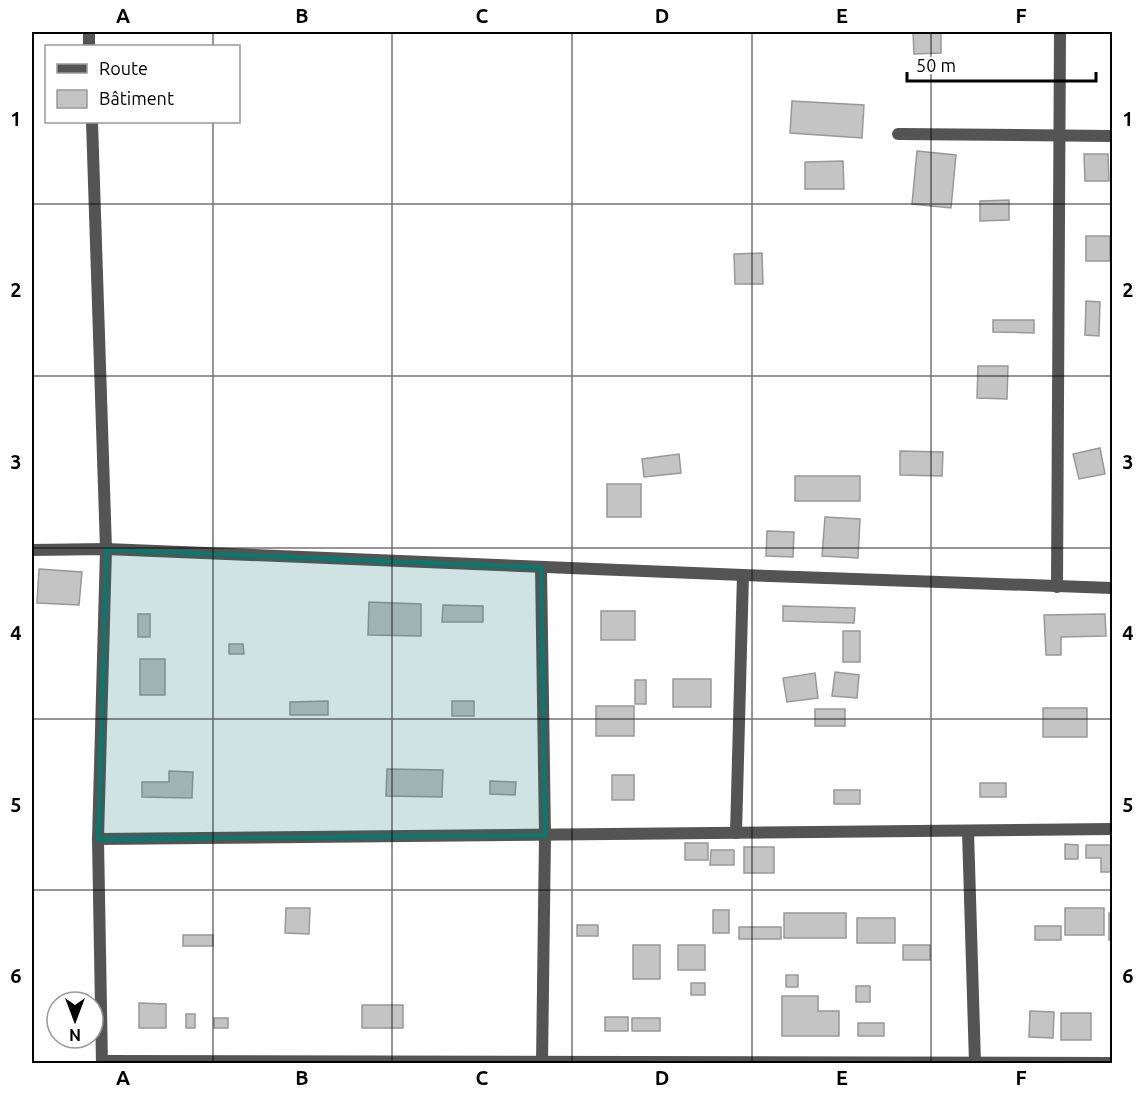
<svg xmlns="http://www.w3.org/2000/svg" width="1144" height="1095" viewBox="0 0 1144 1095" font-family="Ubuntu,sans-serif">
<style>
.building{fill:#c4c4c4;stroke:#989898;stroke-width:1.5}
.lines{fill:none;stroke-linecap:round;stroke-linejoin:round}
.minor{stroke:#545454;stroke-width:12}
.marked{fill:#0f766e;fill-opacity:0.2;stroke:#0f766e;stroke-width:4.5;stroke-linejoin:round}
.grid{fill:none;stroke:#000;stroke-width:1.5;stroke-opacity:0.55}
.neatline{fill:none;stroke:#000;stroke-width:2}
.grid-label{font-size:20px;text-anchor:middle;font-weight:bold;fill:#000}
</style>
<rect width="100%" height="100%" fill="#fff"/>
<g class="building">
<path d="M913 32H941V53L914 54Z"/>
<path d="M792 101 864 105 862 138 790 133Z"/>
<path d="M917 151 956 155 951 208 912 204Z"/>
<path d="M1084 154H1108L1109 181H1085Z"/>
<path d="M843 161 844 189H805V162Z"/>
<path d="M1009 200V220L980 221V201Z"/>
<rect x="1086" y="236" width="24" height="25"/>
<path d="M762 253 763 284H735L734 254Z"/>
<path d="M1086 301 1100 302 1099 336 1085 335Z"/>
<path d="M993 320H1034V333L993 332Z"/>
<path d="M978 366H1008L1007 399 977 398Z"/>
<path d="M1100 448 1105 474 1079 479 1073 454Z"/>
<path d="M900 451 943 452 942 476 900 475Z"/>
<path d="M679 454 681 473 644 477 642 459Z"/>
<rect x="795" y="476" width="65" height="25"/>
<rect x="607" y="484" width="34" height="33"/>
<path d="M825 517 860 519 858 558 822 556Z"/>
<path d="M767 531 794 532 793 557 766 556Z"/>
<path d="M39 569 82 572 79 605 37 603Z"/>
<path d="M369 602 421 604V636L368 635Z"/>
<path d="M443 605 483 606V622H442Z"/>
<path d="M783 606 855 608 854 623 783 621Z"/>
<rect x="601" y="611" width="34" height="29"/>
<rect x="138" y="614" width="12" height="23"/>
<path d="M1105 614 1106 636 1061 637V655H1046L1044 615Z"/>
<rect x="843" y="631" width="17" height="31"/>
<path d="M229 644H243L244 654H229Z"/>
<rect x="140" y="659" width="25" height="36"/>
<path d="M835 672 859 675 857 698 832 696Z"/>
<path d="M815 673 818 698 787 702 783 678Z"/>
<rect x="673" y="679" width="38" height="28"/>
<rect x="635" y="680" width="11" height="24"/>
<path d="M328 701V715H290V702Z"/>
<rect x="452" y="701" width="22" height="15"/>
<rect x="596" y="706" width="38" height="30"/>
<rect x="1043" y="708" width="44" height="29"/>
<rect x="815" y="709" width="30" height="17"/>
<path d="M387 769 443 770 442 797 386 796Z"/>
<path d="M169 771 193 772 192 798 142 797V782H169Z"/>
<rect x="612" y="775" width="22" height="25"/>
<path d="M490 781 516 782 515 795 490 794Z"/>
<rect x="980" y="783" width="26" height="14"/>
<rect x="834" y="790" width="26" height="14"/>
<rect x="685" y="843" width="23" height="17"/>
<path d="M1065 844 1078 845V859H1065Z"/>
<path d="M1086 845H1112V872H1101V858H1086Z"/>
<rect x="744" y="847" width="30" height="26"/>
<path d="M711 850H734V865H710Z"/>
<path d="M286 908H310L309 934 285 933Z"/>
<rect x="1065" y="908" width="39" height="27"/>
<rect x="713" y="910" width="16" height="23"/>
<rect x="784" y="913" width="62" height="25"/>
<rect x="1109" y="913" width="3" height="27"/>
<rect x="857" y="918" width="38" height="25"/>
<rect x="577" y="925" width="21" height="11"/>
<rect x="1035" y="926" width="26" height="14"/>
<rect x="739" y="927" width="42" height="12"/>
<rect x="183" y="935" width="30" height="11"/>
<rect x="633" y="945" width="27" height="34"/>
<rect x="678" y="945" width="27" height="25"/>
<rect x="903" y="945" width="27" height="15"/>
<rect x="786" y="975" width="12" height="12"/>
<rect x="691" y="983" width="14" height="12"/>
<rect x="856" y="986" width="14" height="16"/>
<path d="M782 996H818V1011H839V1036H782Z"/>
<path d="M139 1003 166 1004V1028H139Z"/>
<rect x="362" y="1005" width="41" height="23"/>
<path d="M1030 1011 1054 1012 1053 1038 1029 1037Z"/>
<rect x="1061" y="1013" width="30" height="27"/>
<rect x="186" y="1014" width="9" height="14"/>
<rect x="605" y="1017" width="23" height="14"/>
<rect x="214" y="1018" width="14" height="10"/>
<rect x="632" y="1018" width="28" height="13"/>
<rect x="858" y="1023" width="26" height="13"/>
</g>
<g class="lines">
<g class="minor">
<path d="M89 32V46"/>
<path d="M92 122 106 549 98 839 102 1064"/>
<path d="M898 134 1112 136"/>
<path d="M32 550 106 549 743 575 1112 588"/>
<path d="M541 567 545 835 542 1064"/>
<path d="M1057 587 1060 32"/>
<path d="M968 831 975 1063"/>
<path d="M736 833 743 575"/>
<path d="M98 839 1112 829"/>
<path d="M102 1061 1112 1063"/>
</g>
</g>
<path class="marked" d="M106 549 541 567 545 835 98 839Z"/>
<path class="grid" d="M213 32V46M392 32V1064M572 32V1064M752 32V1064M931 32V1064M213 122V1064M32 204H1112M32 376H1112M32 548H1112M32 719H1112M32 890H1112"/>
<rect width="1144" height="1095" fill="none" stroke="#ffffff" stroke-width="66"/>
<rect x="45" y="45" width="195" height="78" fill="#ffffff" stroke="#999999" stroke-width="1.5"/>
<rect x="57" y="64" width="30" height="9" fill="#545454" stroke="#999999" stroke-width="1.5"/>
<text x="99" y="75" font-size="18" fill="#000000">Route</text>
<rect x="57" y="90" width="30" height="18" fill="#c4c4c4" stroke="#999999" stroke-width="1.5"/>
<text x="99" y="105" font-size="18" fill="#000000">Bâtiment</text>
<g transform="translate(75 1020) rotate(180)"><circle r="28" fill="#ffffff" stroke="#999999" stroke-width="1.5"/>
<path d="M0-4.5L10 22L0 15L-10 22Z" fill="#000000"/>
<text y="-9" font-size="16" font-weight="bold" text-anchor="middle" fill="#000000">N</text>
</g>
<path d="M907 72v9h189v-9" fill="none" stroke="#000000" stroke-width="3"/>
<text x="916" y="72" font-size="18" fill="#000000" stroke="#ffffff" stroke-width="4.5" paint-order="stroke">50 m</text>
<rect x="33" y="33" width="1078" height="1029" class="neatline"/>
<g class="grid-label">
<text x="123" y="23">A</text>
<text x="302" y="23">B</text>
<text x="482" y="23">C</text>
<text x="662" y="23">D</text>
<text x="842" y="23">E</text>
<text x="1021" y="23">F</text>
<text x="16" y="126">1</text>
<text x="1128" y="126">1</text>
<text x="16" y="297">2</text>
<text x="1128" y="297">2</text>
<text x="16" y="469">3</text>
<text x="1128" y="469">3</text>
<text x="16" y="640">4</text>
<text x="1128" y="640">4</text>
<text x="16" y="812">5</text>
<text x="1128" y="812">5</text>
<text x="16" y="983">6</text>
<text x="1128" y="983">6</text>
<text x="123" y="1085">A</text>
<text x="302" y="1085">B</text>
<text x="482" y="1085">C</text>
<text x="662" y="1085">D</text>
<text x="842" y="1085">E</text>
<text x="1021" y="1085">F</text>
</g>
</svg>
